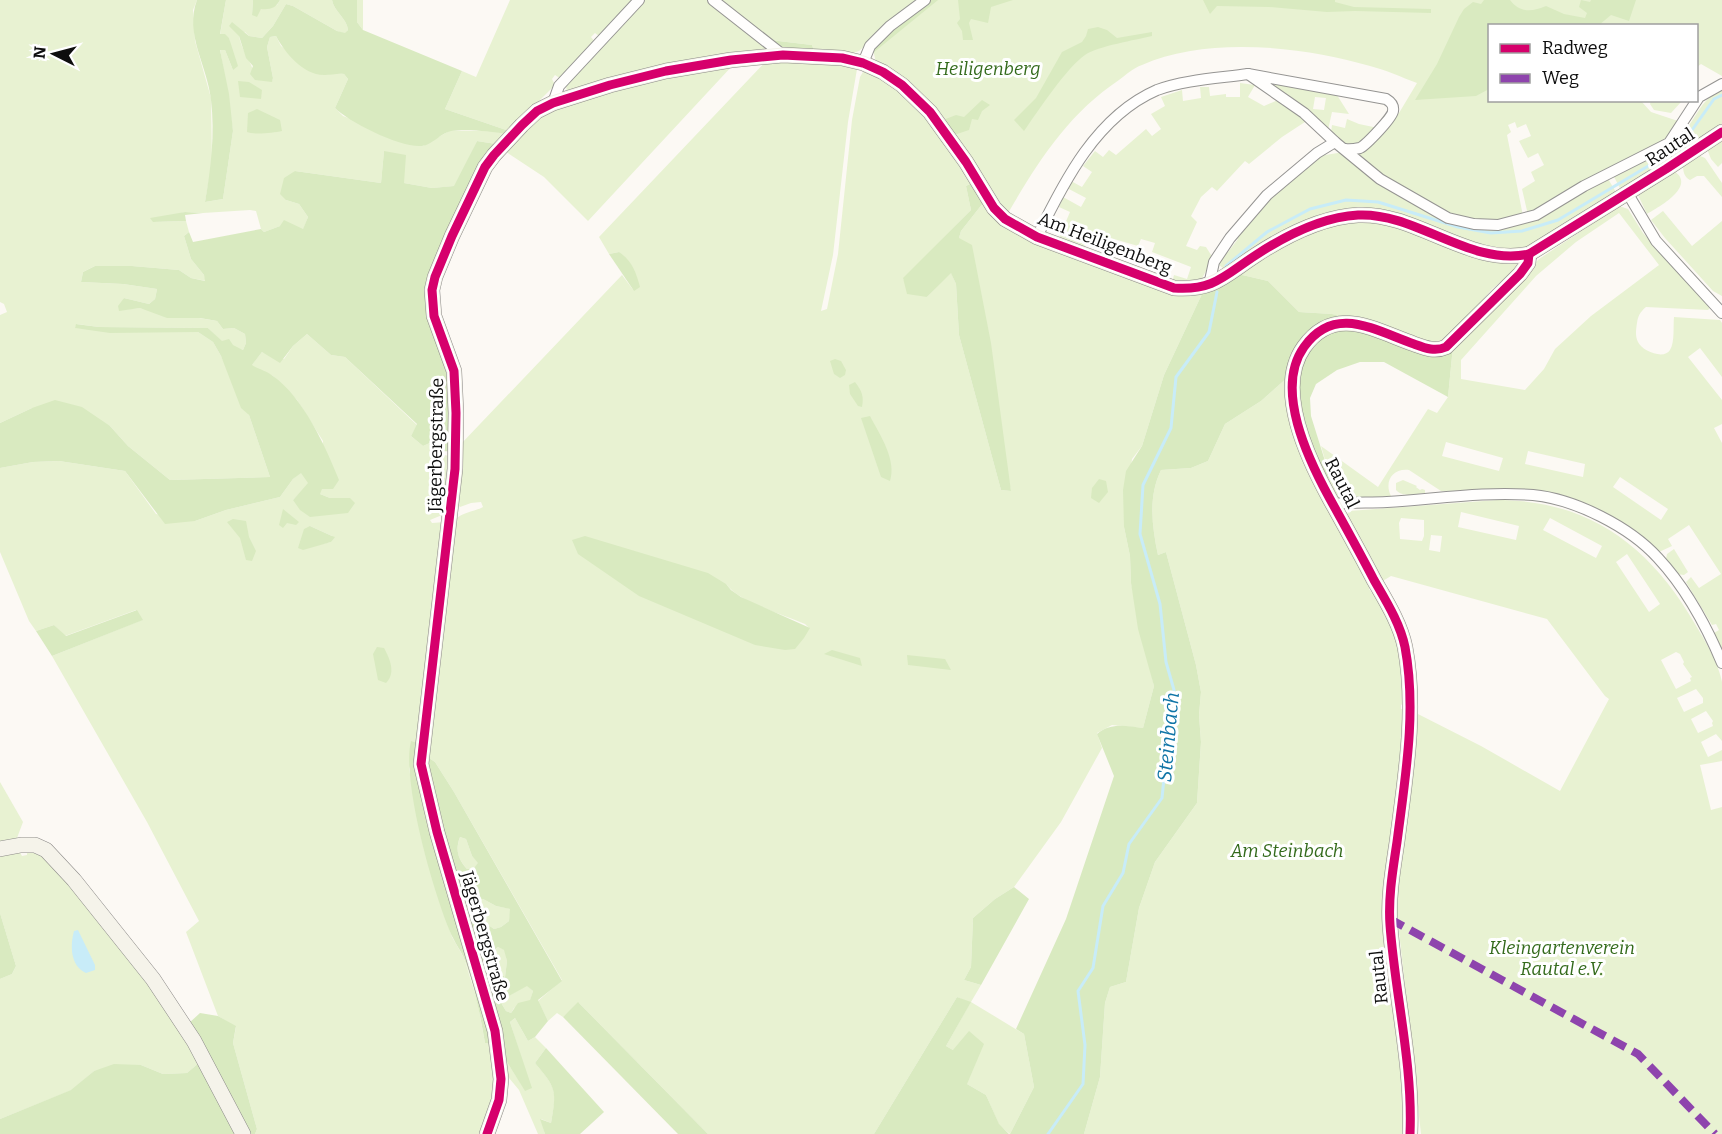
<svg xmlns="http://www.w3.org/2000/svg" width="1722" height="1134" viewBox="0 0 1722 1134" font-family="Bitter,serif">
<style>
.green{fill:#e8f2d2;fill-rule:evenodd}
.forest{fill:#d9eac0;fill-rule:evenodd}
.water{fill:#c8ecf8}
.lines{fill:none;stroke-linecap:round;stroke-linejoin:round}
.stream{stroke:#c8ecf8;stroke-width:3}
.street-casing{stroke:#959492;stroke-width:12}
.secondary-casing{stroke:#8c8a88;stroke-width:16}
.street{stroke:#fffefd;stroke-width:10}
.secondary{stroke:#f5f3ea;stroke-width:15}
.quiet{stroke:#8e44ad;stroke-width:8;stroke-dasharray:15 8;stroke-linecap:butt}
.cycleway-casing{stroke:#fff;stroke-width:13}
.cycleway{stroke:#d6006c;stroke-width:9}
.labels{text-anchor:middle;stroke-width:6;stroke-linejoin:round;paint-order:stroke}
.park-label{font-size:18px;font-style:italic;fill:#336a1b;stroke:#fff}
.street-label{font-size:18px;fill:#0e0e0e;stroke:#fff}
.water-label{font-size:20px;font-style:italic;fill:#1075a7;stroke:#fff}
</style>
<rect width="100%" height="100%" fill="#fcf9f4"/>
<g class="green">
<path d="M0 0H197L193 10 195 41 211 98 212 163 205 202 223 199 233 131 220 49 225 50 233 70 229 38 220 35 226 0H253L252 15 261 9 277 5 280 0H332C334 12 347 18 348 30L345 34 337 31 293 6 286 4 273 26 262 38 249 36 245 32 239 36C243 55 253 62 255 79L272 81 273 78 267 47 270 37 276 36 281 46 323 75 336 73 344 74 348 79 335 108 343 116 423 146 449 131H493L506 134 496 144 477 141 455 186 432 188 404 183 384 151 381 183 295 171 286 200 299 204 308 217 303 230 280 226 264 232 261 229 256 211 250 210 203 213 185 212 153 222 186 221 189 232 184 236 191 259 204 275 206 281 191 278 179 270 132 266H95L83 272 81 282 123 284 157 289 155 299 149 304 124 298 119 310 140 308 217 321 223 329 234 328 245 334 246 343 243 350 222 342 208 328 99 327 77 324 75 328 198 332 213 342 221 356 249 415 270 477 170 480 128 446 110 426 32 408 0 423V315L7 312 4 304 0 302Z"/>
<path d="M357 0H363V30L357 22Z"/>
<path d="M510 0H634L600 37 595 33 591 37 595 42 561 79 555 75 552 79 555 85 509 131 445 109 462 71 476 77Z"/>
<path d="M645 0H710L773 48 567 92 566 86Z"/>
<path d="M717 0H922L887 26 859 51 850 54 814 51 812 45 770 40Z"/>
<path d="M929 0H1722V76L1701 64 1697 67 1696 26H1490V100L1641 101 1651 112 1681 122 1661 144 1528 215 1522 189 1535 181 1531 172 1544 165 1538 153 1528 158 1519 141 1531 136 1526 124 1517 128 1515 122 1508 125 1511 132 1507 135 1523 216 1499 229 1607 177 1617 194 1530 246 1511 249 1473 244 1354 211 1226 271 1217 263 1225 250 1228 252 1238 239 1235 237 1269 198 1319 156 1344 152 1373 141 1399 113 1417 83C1401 77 1386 70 1370 66 1303 46 1206 36 1142 65 1133 68 1126 75 1119 80 1068 114 1037 163 1007 215L983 181 876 63 873 49Z"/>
<path d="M768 59 854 66 857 69 848 122 833 255 821 311 827 309 838 254 852 120 860 77 863 72 870 71 886 79 928 115 972 183 966 186 971 210 903 279 927 297 951 272 956 284 959 335 1001 490 1011 491 959 238 961 231 983 203 999 222 1202 294 1164 375 1142 446 1132 459 1124 527 1130 556 1131 583 1154 686 1143 728 1112 725 1097 733 1102 748 1061 822 1014 887 995 899 973 918 971 967 964 980 981 985 971 1002 1024 1034 1034 1087 1010 1134 999 1125 986 1095 967 1084 953 1050 946 1046 970 1003 957 997 874 1134H708L579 1003 563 1017 557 1013 548 1021 538 1001 562 980 454 792 435 762 426 756 455 520C462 512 474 512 483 507L481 502 471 503 460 507 457 503 460 445 622 275 634 291 619 252 609 254 599 237ZM726 584C740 603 783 614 805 624L809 628 755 645Z"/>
<path d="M733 65 588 221 544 177 503 150 521 132 558 105 612 88Z"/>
<path d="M1265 79 1335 92 1349 114 1332 112 1328 130ZM1315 97 1326 98 1324 110 1313 109Z"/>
<path d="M1240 83 1255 85 1248 97 1264 106 1280 99 1308 120 1282 137 1249 164 1245 161 1217 191 1212 187 1201 197 1191 216 1197 222 1186 246 1197 250 1200 246 1206 247 1213 258 1200 282 1172 283 1174 275 1187 279 1191 267 1152 252 1155 243 1141 239 1138 246 1090 232 1083 250 1058 240 1070 212 1059 207 1063 197 1081 207 1086 198 1067 188 1071 181 1082 187 1092 172 1083 166 1095 151 1103 157 1109 150 1116 155 1146 129 1152 136 1161 129 1151 114 1165 106 1161 97 1182 90 1183 101 1201 98 1200 87H1209L1210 96 1226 94V97H1240Z"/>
<path d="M1722 89V124L1677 156 1621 190 1613 175C1629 166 1667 149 1679 138 1696 121 1698 101 1722 89Z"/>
<path d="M1651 101H1682L1671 113 1654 110 1650 104Z"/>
<path d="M1347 119 1359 124 1378 128 1363 143 1347 146 1331 132 1332 125 1345 128Z"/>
<path d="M1722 140V163L1718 167 1711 159 1707 149Z"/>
<path d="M1698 155 1705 158 1722 183V197L1704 176H1697L1690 180C1684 177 1683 171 1683 165Z"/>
<path d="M1674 171C1697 186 1659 207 1647 214L1638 195Z"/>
<path d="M1619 206 1628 209 1643 233 1710 308 1708 310 1646 307C1640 312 1638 316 1637 323 1636 330 1635 336 1638 342 1642 351 1664 360 1670 350 1675 342 1673 326 1674 317L1720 320 1722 323V377L1700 348 1688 357 1722 400V424L1714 428 1722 443V650L1714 633 1719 630 1716 624 1712 625 1686 582 1691 577 1699 588 1721 574 1689 525 1668 539 1672 546 1659 552 1637 534 1526 490 1441 491 1409 470C1392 468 1384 482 1391 496L1344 500 1337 499 1325 481 1330 477 1321 446 1378 487 1428 409 1437 413 1448 397 1453 346 1539 259ZM1619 213 1659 265 1591 316 1555 349 1544 369 1525 390 1461 379V360L1536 276 1576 242ZM1446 442 1503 458 1499 471 1442 456ZM1528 451 1585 464 1583 477 1525 464ZM1620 477 1668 509 1661 520 1613 487Z"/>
<path d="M1663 211 1692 246 1722 221V296L1713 291 1665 238 1651 220Z"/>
<path d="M1372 219 1470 252 1517 264 1516 269 1492 289 1450 338 1437 344 1332 314 1299 312 1268 281 1238 274 1257 258 1325 227Z"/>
<path d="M307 334 331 355 345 357 417 425 411 436 423 446 432 442 437 449 443 452V455L452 456 447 513 430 520 432 523 445 522 417 743 409 769 422 836 433 879 452 937 464 958 477 1000 485 1043 492 1044 494 1100 482 1134H255L257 1129 233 1043 236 1027 218 1016 186 932 199 921 147 822 52 656 142 620 136 610 65 636 54 625 36 631 29 621 0 552V468L33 462 59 461 125 471 156 514 195 521 226 510 280 497 293 479 301 472 309 483 293 500 350 498H330L320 494 323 441 297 400 273 376 251 366 262 352 284 359 293 346ZM310 526 332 536 331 542 317 545Z"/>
<path d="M1288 377 1289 403 1372 585 1369 589 1372 593H1377L1400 649 1405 703 1401 705V709H1405L1384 938 1401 1076 1404 1134H1084L1100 1077 1105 1003 1110 987 1126 982 1139 908 1155 862 1197 803 1201 742 1199 715 1201 692 1196 665 1166 552 1158 555C1152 526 1148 497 1161 470L1191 468 1208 461 1225 424 1261 401Z"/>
<path d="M1403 480 1417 486 1416 487 1420 490 1422 489 1425 490V493C1415 494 1403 498 1396 490V483Z"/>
<path d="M1497 500C1589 500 1650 546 1695 624 1704 639 1719 664 1722 682 1722 699 1722 723 1722 741L1716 734 1701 742 1708 757 1722 750V761L1700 765 1711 810 1722 807V1134H1421L1397 913 1399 856 1414 712 1481 746 1560 791 1609 699 1605 696 1547 619 1391 576 1381 582 1346 516 1349 511ZM1461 512 1519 526 1516 540 1458 527ZM1401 518 1424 520V536L1422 541 1400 539 1399 523ZM1550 518 1602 546 1596 558 1543 530ZM1431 535 1442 536 1440 552 1429 550ZM1627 554 1660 604 1649 612 1616 562ZM1676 652 1680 654 1684 662 1683 664 1692 677 1690 678 1691 681 1676 689 1661 660ZM1696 689 1703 698V703L1684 712 1677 698ZM1706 711 1713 721 1712 723 1713 726 1698 733 1691 719Z"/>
<path d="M1674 549 1688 572 1684 575 1676 574 1666 559 1667 554Z"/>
<path d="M0 782 23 822 17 838 0 844Z"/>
<path d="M460 837 466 839 472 856 479 863 473 869H467C458 859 455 850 460 837Z"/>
<path d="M27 850 47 858 151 983 200 1062 187 1073 163 1074 141 1065 94 1071 72 1090 0 1119V979L12 974 16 966 0 913V854L19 851 22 856 27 855Z"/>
<path d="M475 899H483L496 906 511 909 509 921 501 927 494 929 484 922Z"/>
<path d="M498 947 505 950 507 961 505 977 497 971 494 950Z"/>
<path d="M527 985 533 991 530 1001 514 1008 511 1013 506 1011 500 1001Z"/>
<path d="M515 1018 528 1041 535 1037 546 1048 535 1063C557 1089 557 1090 551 1123L541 1119 545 1134H538L519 1090 505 1073V1059L525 1090 531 1088 510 1022Z"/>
</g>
<g class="forest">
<path d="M197 0H226L220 34H225L229 38 238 66 233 70 225 50H220L229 94 233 131 223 199 205 202C211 168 215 134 211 100 208 67 184 34 197 0Z"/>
<path d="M253 0H280C276 8 270 10 261 9L257 17 252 15Z"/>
<path d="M332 0H357V22L363 30 462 71 445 109 509 131 506 134C491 131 466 129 451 131 441 133 432 145 422 146 400 148 349 122 335 108L348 79 344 74C337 73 332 75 325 75 304 76 285 53 276 36L270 37 267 47 273 78 272 82 255 80 250 74 253 66 246 58 239 36 229 26 232 22 249 36 262 38 273 26 286 4 293 6 337 31 345 33 348 30C347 18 334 12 332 0Z"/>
<path d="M929 0H938L873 53V45Z"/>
<path d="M958 0H1013L991 7 988 23 971 19 969 23 973 40H963L962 31 957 23 960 19Z"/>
<path d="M1203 0H1335V2L1354 7 1431 9V13L1355 11 1327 12 1269 7 1217 6 1210 14Z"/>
<path d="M1484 0H1510C1520 13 1532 12 1546 6L1564 14 1585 18 1587 13 1579 7 1581 0 1590 2 1591 0H1636L1629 21 1611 15 1599 25 1490 26 1489 89 1476 96 1415 100 1437 64 1459 17 1464 9 1473 2 1481 4Z"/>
<path d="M1098 27 1107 30 1117 38 1152 32V36C1136 40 1098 46 1085 55 1068 66 1037 112 1024 131L1014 120 1036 98 1062 52 1082 42 1086 36 1088 29Z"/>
<path d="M770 40 812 45 814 51 778 47Z"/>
<path d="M238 81 249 82 262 90 261 99 240 97Z"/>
<path d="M982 100 990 105 982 111 978 120 972 119 969 130 954 135 943 120 956 115 964 117Z"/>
<path d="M257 109 280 120 282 131C273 133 254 135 247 132L248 113Z"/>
<path d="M477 141 496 144 431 275 450 372 449 451C440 452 437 449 432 442L423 446 411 436 417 424 345 357 331 355 307 334 293 346 280 363 262 352 252 365C258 369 267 371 273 376 303 397 326 447 339 480L333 489H322L320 494 330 498H350L355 503 348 513 310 517 300 510 293 500 308 483 301 473 293 479 280 497 226 510 195 521 165 524 125 471 59 461 33 462 0 468V423L32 408 55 400 82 407 110 426 128 446 170 480 270 477 249 415 241 408 221 356 213 342 198 332 110 333 75 328 76 324 99 327 208 328 222 341 229 339 233 345 243 350 246 343 245 334 234 328 223 329 217 321 200 318H167L140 308 119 311 118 306 124 298 149 304 155 299 157 289 123 284 81 282 83 272 95 266H132L179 270 191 278 205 281 204 275 191 259 184 236 189 232 193 242 261 229 264 232 280 226 284 220 303 229 308 217 299 204 286 200 280 194 284 178 295 171 381 183 384 151 406 155 404 183 432 188 454 186Z"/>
<path d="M972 183 983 203 961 231 959 238 972 245 991 343 1011 491 1001 490 959 335 956 284 951 273 927 297 907 294 903 278 971 210 966 186Z"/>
<path d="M185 212 203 213 185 215 186 221 153 222 150 218Z"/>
<path d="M619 252C632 261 636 272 640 287L634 291 609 254Z"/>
<path d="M1238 274 1268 281 1299 312 1332 314 1352 319 1336 320 1288 377 1261 401 1225 424 1208 461 1191 468 1161 470C1148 497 1152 526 1158 555L1166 552 1196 665 1201 692 1199 715 1201 742 1197 803 1155 862 1139 908 1126 982 1110 987 1105 1003 1100 1077 1084 1134H1010L1034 1087 1024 1034 1016 1029 1066 919 1114 776 1097 734C1111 722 1126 726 1143 728L1154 686 1138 629 1131 583 1130 556 1124 527 1123 490 1126 471 1142 446 1164 375 1202 294Z"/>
<path d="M1344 326 1453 346 1448 397 1384 362H1360L1337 370 1316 384 1310 398 1311 416 1330 477 1325 481 1308 441 1295 380 1313 342Z"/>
<path d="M835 359 841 361 846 370 845 375 840 378 834 374 830 361Z"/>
<path d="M855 382C862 391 864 396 862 407L858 406 850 394 849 385Z"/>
<path d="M870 416C880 435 897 460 890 481L881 477 861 418Z"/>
<path d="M1099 479 1106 481 1108 492 1099 503 1091 498 1092 488Z"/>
<path d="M283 509 299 522 296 525 287 523 283 528 279 525Z"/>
<path d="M233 519 246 521 249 537 256 551 252 561 246 560 240 538 227 522Z"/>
<path d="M310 526 332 536 335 537 331 542 303 550 298 548 304 529Z"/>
<path d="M585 536 708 573 726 584 731 590 741 597 810 628 804 638 795 649 785 650 755 645 639 596 578 554 572 540Z"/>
<path d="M137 610 143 620 52 656 36 631 54 625 66 636Z"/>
<path d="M377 647 384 648C390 659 396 673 386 683L378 680 373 654Z"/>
<path d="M832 650 860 658 862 666 824 654Z"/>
<path d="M907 655 945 659 951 670 908 665Z"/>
<path d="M411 741 417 743 492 1044 485 1043C480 1015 475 986 464 958 461 951 456 945 453 938 435 899 401 781 411 741Z"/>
<path d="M426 756 435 762 454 792 562 981 538 1000 548 1021 535 1037 528 1041 515 1018 510 1022 532 1088 525 1091 505 1059 442 832ZM460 837 466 839 472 856 478 863 473 869H467C458 859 455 850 460 837ZM483 899 496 906 510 909 509 921 501 927 494 929 484 922 475 900ZM498 947 504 950 507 961 505 977 497 971 494 950ZM527 986 533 991 530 1000 518 1003 511 1013 506 1011 500 1001Z"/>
<path d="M1014 887 1029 899 981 985 964 980 971 967 973 918 995 899Z"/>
<path d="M0 913 16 966 12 974 0 979Z"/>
<path d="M957 997 971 1002 946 1046 953 1050 969 1031 984 1044 967 1084 986 1095 999 1124 1009 1134H874Z"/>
<path d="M578 1002 708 1134H678L563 1017Z"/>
<path d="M200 1013 218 1016 236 1026 233 1043 257 1129 255 1134H248L188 1024Z"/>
<path d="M546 1048 604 1112 580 1134H545L540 1119 551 1123C557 1090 556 1088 535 1063Z"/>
<path d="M200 1062 237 1134H0V1119L71 1090 94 1071 114 1064 141 1065 163 1074 187 1073Z"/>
</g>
<path class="water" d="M78 930 95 965V970L86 973C70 966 70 945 74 931Z"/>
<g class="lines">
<g class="stream">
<path d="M1226 266 1267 232 1310 209 1346 200 1378 202 1458 227 1491 233 1522 231 1558 220 1680 147 1714 99 1722 95"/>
<path d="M1048 1134 1083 1084 1085 1045 1078 991 1093 968 1103 906 1123 873 1129 844 1162 798 1164 778 1170 759 1174 724V690L1166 662 1160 604 1140 534 1143 485 1171 428 1176 377 1209 332 1217 292"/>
</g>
<g class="street-casing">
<g id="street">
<path d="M713 0 783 55"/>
<path d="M863 63 870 46 890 26 925 0"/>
<path d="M553 103 559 86 639 0"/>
<path d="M1345 149C1350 150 1355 149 1360 148 1366 145 1393 117 1393 111 1394 105 1391 102 1386 99L1248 74 1304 113 1335 142 1380 179 1448 218 1474 224 1498 225 1536 215 1584 186 1669 143 1699 97 1722 84"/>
<path d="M1628 194 1656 241 1722 313"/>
<path d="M1037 237C1064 181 1097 116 1157 90 1183 80 1220 78 1248 74"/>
<path d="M1209 285 1214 262 1230 238 1267 195 1317 153 1335 142"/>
<path d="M1333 504C1351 502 1369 503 1387 502 1436 499 1485 491 1533 495 1575 499 1630 527 1658 558 1686 588 1706 625 1722 663"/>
</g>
</g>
<g class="secondary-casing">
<g id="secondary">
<path d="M0 849 21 845H35L46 850 74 880 153 979 194 1041 243 1134"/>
<path d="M487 1134 499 1100 501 1079 495 1031 437 832 421 764 455 469 456 413 454 371 434 316 432 290 435 277 452 236 485 167 494 155 522 125 537 111 553 103 610 85 666 71 731 60 783 55 842 58 863 63 883 72 902 85 930 112 966 162 994 208 1005 219 1037 237 1174 288C1214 291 1225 275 1256 255 1285 236 1323 217 1358 215 1416 212 1470 267 1529 254L1666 169 1722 132"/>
<path d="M1410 1134C1413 1064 1395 994 1390 925 1388 897 1393 869 1397 842 1405 779 1417 711 1405 647 1400 623 1386 601 1374 580 1360 553 1345 526 1330 499 1308 459 1274 389 1304 347 1335 304 1374 330 1414 344 1425 348 1435 352 1446 347L1520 274 1528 263 1529 254"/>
</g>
</g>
<use href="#street" class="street"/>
<use href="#secondary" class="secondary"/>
<path class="quiet" d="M1390 919 1638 1054 1715 1134"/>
<g class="cycleway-casing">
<g id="cycleway">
<path d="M487 1134 499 1100 501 1079 495 1031 437 832 421 764 455 469 456 413 454 371 434 316 432 290 435 277 452 236 485 167 494 155 522 125 537 111 553 103 610 85 666 71 731 60 783 55 842 58 863 63 883 72 902 85 930 112 966 162 994 208 1005 219 1037 237 1174 288C1214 291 1225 275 1256 255 1285 236 1323 217 1358 215 1416 212 1470 267 1529 254L1666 169 1722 132"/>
<path d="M1410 1134C1413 1064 1395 994 1390 925 1388 897 1393 869 1397 842 1405 779 1417 711 1405 647 1400 623 1386 601 1374 580 1360 553 1345 526 1330 499 1308 459 1274 389 1304 347 1335 304 1374 330 1414 344 1425 348 1435 352 1446 347L1520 274 1528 263 1529 254"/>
</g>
</g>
<use href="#cycleway" class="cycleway"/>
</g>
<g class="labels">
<g class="park-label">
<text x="988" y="75">Heiligenberg</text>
<text x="1287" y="857">Am Steinbach</text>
<text x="1562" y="954">Kleingartenverein<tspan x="1562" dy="21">Rautal e.V.</tspan></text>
</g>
<g class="street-label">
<text transform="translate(1670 147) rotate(-33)" y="6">Rautal</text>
<text transform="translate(1105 243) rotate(21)" y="6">Am Heiligenberg</text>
<text transform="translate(436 445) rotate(-89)" y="6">Jägerbergstraße</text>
<text transform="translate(1342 483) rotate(63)" y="6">Rautal</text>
<text transform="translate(485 936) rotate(74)" y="6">Jägerbergstraße</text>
<text transform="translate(1379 977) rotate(-96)" y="6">Rautal</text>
</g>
<g class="water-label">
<text transform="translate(1168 737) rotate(-85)" y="7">Steinbach</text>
</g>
</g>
<rect x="1488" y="24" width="210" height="78" fill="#ffffff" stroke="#9f9f9f" stroke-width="1.5"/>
<rect x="1500" y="44" width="30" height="9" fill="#d6006c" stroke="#9f9f9f" stroke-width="1.5"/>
<text x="1542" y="54" font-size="18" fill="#0e0e0e">Radweg</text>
<rect x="1500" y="74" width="30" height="9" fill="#8e44ad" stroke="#9f9f9f" stroke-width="1.5"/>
<text x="1542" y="84" font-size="18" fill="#0e0e0e">Weg</text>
<g transform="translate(54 54) rotate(276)" stroke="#ffffff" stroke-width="4.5" paint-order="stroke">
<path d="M0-4.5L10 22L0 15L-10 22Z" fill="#0e0e0e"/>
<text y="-9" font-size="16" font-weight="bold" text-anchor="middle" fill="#0e0e0e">N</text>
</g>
</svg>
